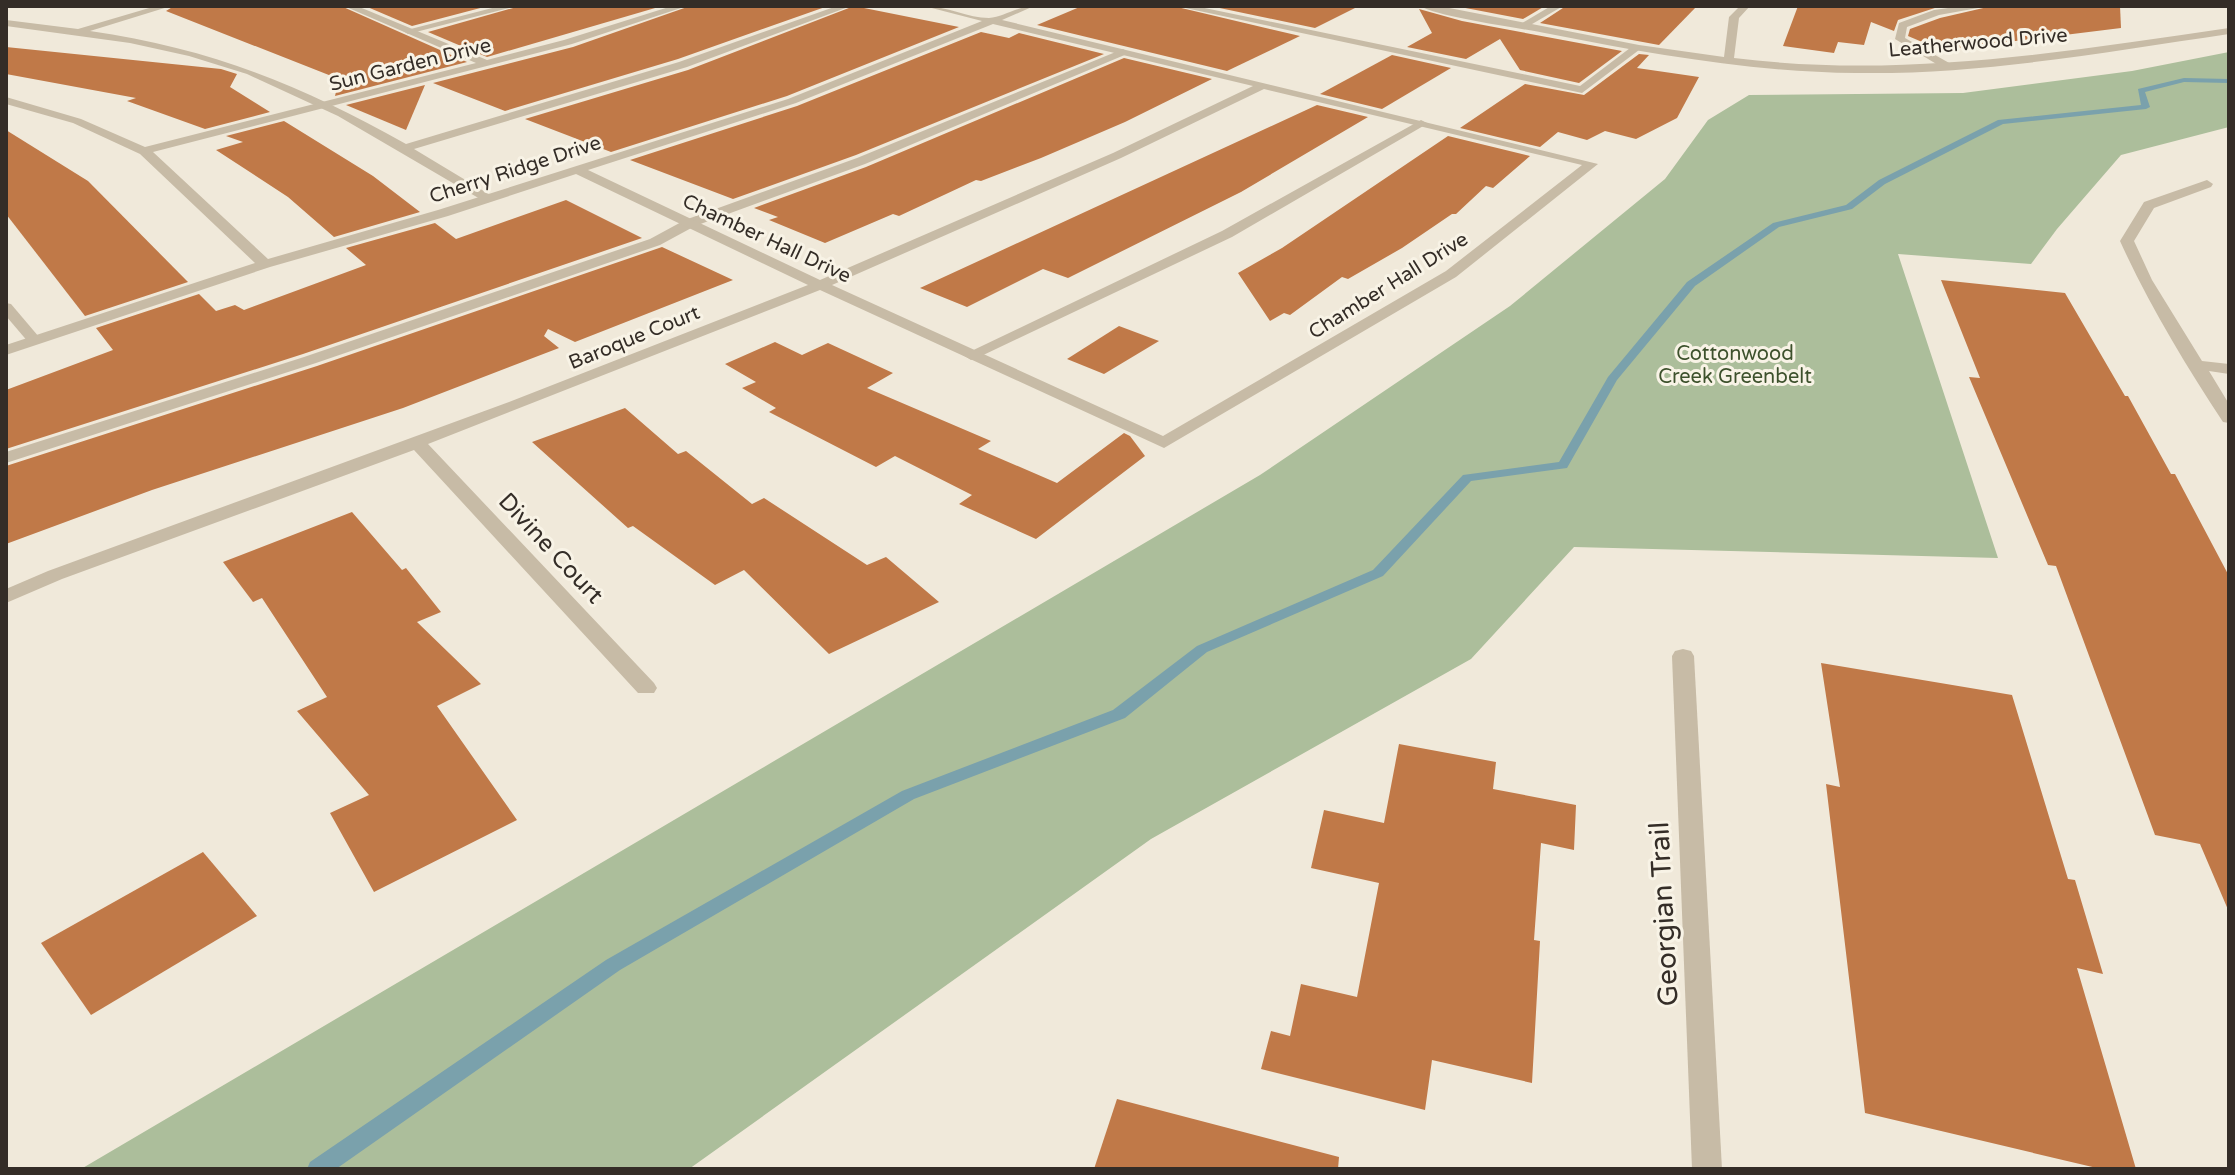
<svg xmlns="http://www.w3.org/2000/svg" width="2235" height="1175" viewBox="0 0 2235 1175" font-family="'Varela Round',sans-serif">
<style>
.green{fill:#acbe9b}
.lines{fill:none;stroke-linecap:round;stroke-linejoin:round}
.stream{fill:#7aa1ac;fill-rule:evenodd}
.building{fill:#c07948}
.service{fill:#c7bba6;fill-rule:evenodd}
.minor{fill:#c7bba6;fill-rule:evenodd}
.labels{text-anchor:middle;stroke-width:6;stroke-linejoin:round;paint-order:stroke}
.far-street-label{font-size:20px;fill:#342d27;stroke:#f8f3e6}
.far-park-label{font-size:20px;fill:#3d512c;stroke:#f8f3e6}
.street-label{font-size:24px;fill:#342d27;stroke:#f8f3e6}
.near-street-label{font-size:28px;fill:#342d27;stroke:#f8f3e6}
</style>
<rect width="100%" height="100%" fill="#f0e9da"/>
<path class="green" d="M2229 52V127L2121 155 2057 229 2031 264 1898 254 1998 558 1574 547 1471 659 1151 839 689 1169H81L1260 475 1510 306 1665 179 1708 120 1749 95 1963 93 2132 71Z"/>
<g class="lines">
<path class="stream" d="M2184 78 2229 79V83L2184 82 2145 92 2150 107 2146 109 2003 124 1885 184 1852 209 1779 227 1695 286 1617 380 1567 468 1471 481 1383 576 1207 652 1125 718 914 799 620 970 336 1169H307L310 1162 606 960 902 791 1113 710 1197 646 1373 570 1463 475 1559 462 1608 377 1687 282 1773 223 1846 205 1879 180 1998 120 2141 105 2138 89Z"/>
</g>
<g class="building">
<path d="M174 6H341L467 62 335 96 339 79 166 11Z"/>
<path d="M365 6H488L412 26Z"/>
<path d="M520 6H662L487 57 428 32Z"/>
<path d="M690 6H828L678 59 505 111 433 83 573 47Z"/>
<path d="M854 6 959 27 787 96 611 152 525 119 688 70Z"/>
<path d="M1082 6H1173L1300 36 1227 71 1037 25Z"/>
<path d="M1210 6H1359L1315 28Z"/>
<path d="M1455 6H1545L1523 19Z"/>
<path d="M1566 6H1697L1659 45 1540 23Z"/>
<path d="M1798 6H1941L1898 20 1894 31 1871 22 1864 45 1838 42 1834 53 1783 46Z"/>
<path d="M1992 6H2120L2121 28 1941 50 1908 36 1910 29 1940 18Z"/>
<path d="M1419 9 1462 21 1622 51 1579 83 1520 70 1500 39 1466 59 1407 47 1432 33Z"/>
<path d="M981 32 1009 38 1019 33 1104 54 856 155 733 199 630 160 797 106Z"/>
<path d="M6 47 221 69 237 74 230 87 270 112 205 129 127 101 136 98 6 74Z"/>
<path d="M1639 54 1649 55 1637 68 1699 77 1677 118 1636 139 1605 131 1587 140 1558 132 1540 147 1460 128 1525 84 1584 95Z"/>
<path d="M1392 55 1451 68 1382 109 1320 94Z"/>
<path d="M1124 58 1212 79 1125 122 1041 158 981 181 976 180 899 216 893 214 825 243 769 220 778 217 754 208 866 167Z"/>
<path d="M425 85 406 130 346 105Z"/>
<path d="M1317 105 1368 117 1241 192 1068 278 1043 269 967 307 920 288Z"/>
<path d="M284 121 373 176 420 212 334 237 288 197 216 150 243 142 226 136Z"/>
<path d="M6 130 88 181 188 282 85 316 6 214Z"/>
<path d="M1448 136 1530 156 1493 188 1486 186 1456 214H1452L1402 248 1348 279 1342 277 1290 315 1284 313 1270 321 1238 273 1282 248Z"/>
<path d="M566 200 642 238 303 354 6 449V390L113 350 96 328 199 294 216 311 235 305 244 310 366 265 346 248 435 223 456 239Z"/>
<path d="M662 247 733 280 575 342 548 329 544 336 559 348 403 408 152 490 6 544V466L317 366Z"/>
<path d="M1941 280 2065 293 2125 396H2128L2171 474H2175L2229 576V912L2200 844 2155 835 2056 566 2048 565 1969 377 1980 378Z"/>
<path d="M1119 326 1159 341 1104 374 1067 359Z"/>
<path d="M775 342 802 355 828 343 893 373 867 388 991 441 978 449 1057 483 1124 433 1130 436 1145 456 1036 539 959 504 972 495 895 456 876 467 769 412 776 408 742 388 756 382 725 364Z"/>
<path d="M625 408 678 454 686 451 752 504 764 498 867 565 886 557 939 602 829 654 744 570 715 585 633 526 628 528 532 442Z"/>
<path d="M352 512 402 570 406 568 441 612 417 622 481 684 437 706 517 820 374 892 330 813 369 795 297 711 327 697 262 598 253 602 223 562Z"/>
<path d="M1821 663 2012 695 2068 879 2075 880 2103 974 2077 968 2136 1169H2101L1865 1113 1826 784 1840 787Z"/>
<path d="M1399 744 1496 762 1493 789 1576 805 1574 850 1541 843 1534 940 1540 941 1532 1083 1432 1060 1425 1110 1261 1069 1271 1031 1290 1036 1301 984 1357 997 1379 883 1311 868 1324 810 1384 823Z"/>
<path d="M203 852 257 916 91 1015 41 943Z"/>
<path d="M1117 1099 1339 1157 1338 1169H1094Z"/>
</g>
<g class="lines">
<g class="service">
<path d="M156 6H171L90 31C209 48 301 85 406 144L679 62 837 6H851L687 67 414 149 492 196 493 199 487 203 338 116 247 74 189 56 130 43 6 26V20L78 29Z"/>
<path d="M500 6H517L408 34 403 31Z"/>
<path d="M1176 6H1195L1580 86 1634 45 1643 47 1582 93Z"/>
<path d="M1551 6H1563L1527 27 1519 25Z"/>
<path d="M1962 6H1989L1939 15 1907 27 1905 38 1951 64V68H1943L1895 39 1899 23 1934 10Z"/>
<path d="M1123 49 1128 52 1127 54 865 164 695 226 660 245 316 363 6 463V452L304 357 650 239 685 220 857 158Z"/>
<path d="M1421 120 1427 123 1425 125 1232 237 977 358 971 360 963 355 1222 231Z"/>
<path d="M6 303 11 304 39 337V343H29L6 316Z"/>
</g>
<g class="minor">
<path d="M344 6H357L487 60 564 40 672 6H687L572 44 153 152 268 259 438 210 788 99 982 21 924 6C947 6 968 18 989 18 1004 17 1018 6 1034 6L1002 20 1598 164 1456 277 1164 448 820 290 428 444 654 683 657 688 654 693H638L414 450 62 579 6 603V589L48 571 509 402 808 285 576 174 448 216 270 267 6 355V345L255 263 140 154 73 123 6 104V97L81 119 145 147 476 63ZM993 24 1253 86 1113 153 820 280 588 170 796 103ZM1264 89 1582 165 1446 271 1163 436 832 285 1121 158Z"/>
<path d="M1420 6H1439L1639 45 1724 57 1729 17 1740 6H1750L1739 18 1734 58C1901 79 2064 52 2229 28V34C2106 52 1981 75 1856 73 1753 72 1651 54 1550 34 1522 28 1441 18 1420 6Z"/>
<path d="M2207 180 2213 184 2211 187 2154 208 2134 241 2152 280 2202 361 2229 364V374L2209 371 2229 404V423L2223 422C2185 364 2149 305 2120 241L2144 202Z"/>
<path d="M1683 649 1691 651 1694 656 1722 1169H1692L1672 656 1675 651Z"/>
</g>
</g>
<g class="labels">
<g class="far-street-label">
<text transform="translate(1978 42) rotate(-5)" y="7">Leatherwood Drive</text>
<text transform="translate(410 64) rotate(-14)" y="7">Sun Garden Drive</text>
<text transform="translate(515 169) rotate(-18)" y="7">Cherry Ridge Drive</text>
<text transform="translate(767 238) rotate(25)" y="7">Chamber Hall Drive</text>
<text transform="translate(1388 285) rotate(-32)" y="7">Chamber Hall Drive</text>
<text transform="translate(634 337) rotate(-22)" y="7">Baroque Court</text>
</g>
<g class="far-park-label">
<text x="1735" y="360">Cottonwood<tspan x="1735" dy="23">Creek Greenbelt</tspan></text>
</g>
<g class="street-label">
<text transform="translate(551 548) rotate(47)" y="8">Divine Court</text>
</g>
<g class="near-street-label">
<text transform="translate(1663 914) rotate(-93)" y="10">Georgian Trail</text>
</g>
</g>
<rect width="2235" height="1175" fill="none" stroke="#342d27" stroke-width="16"/>
</svg>
